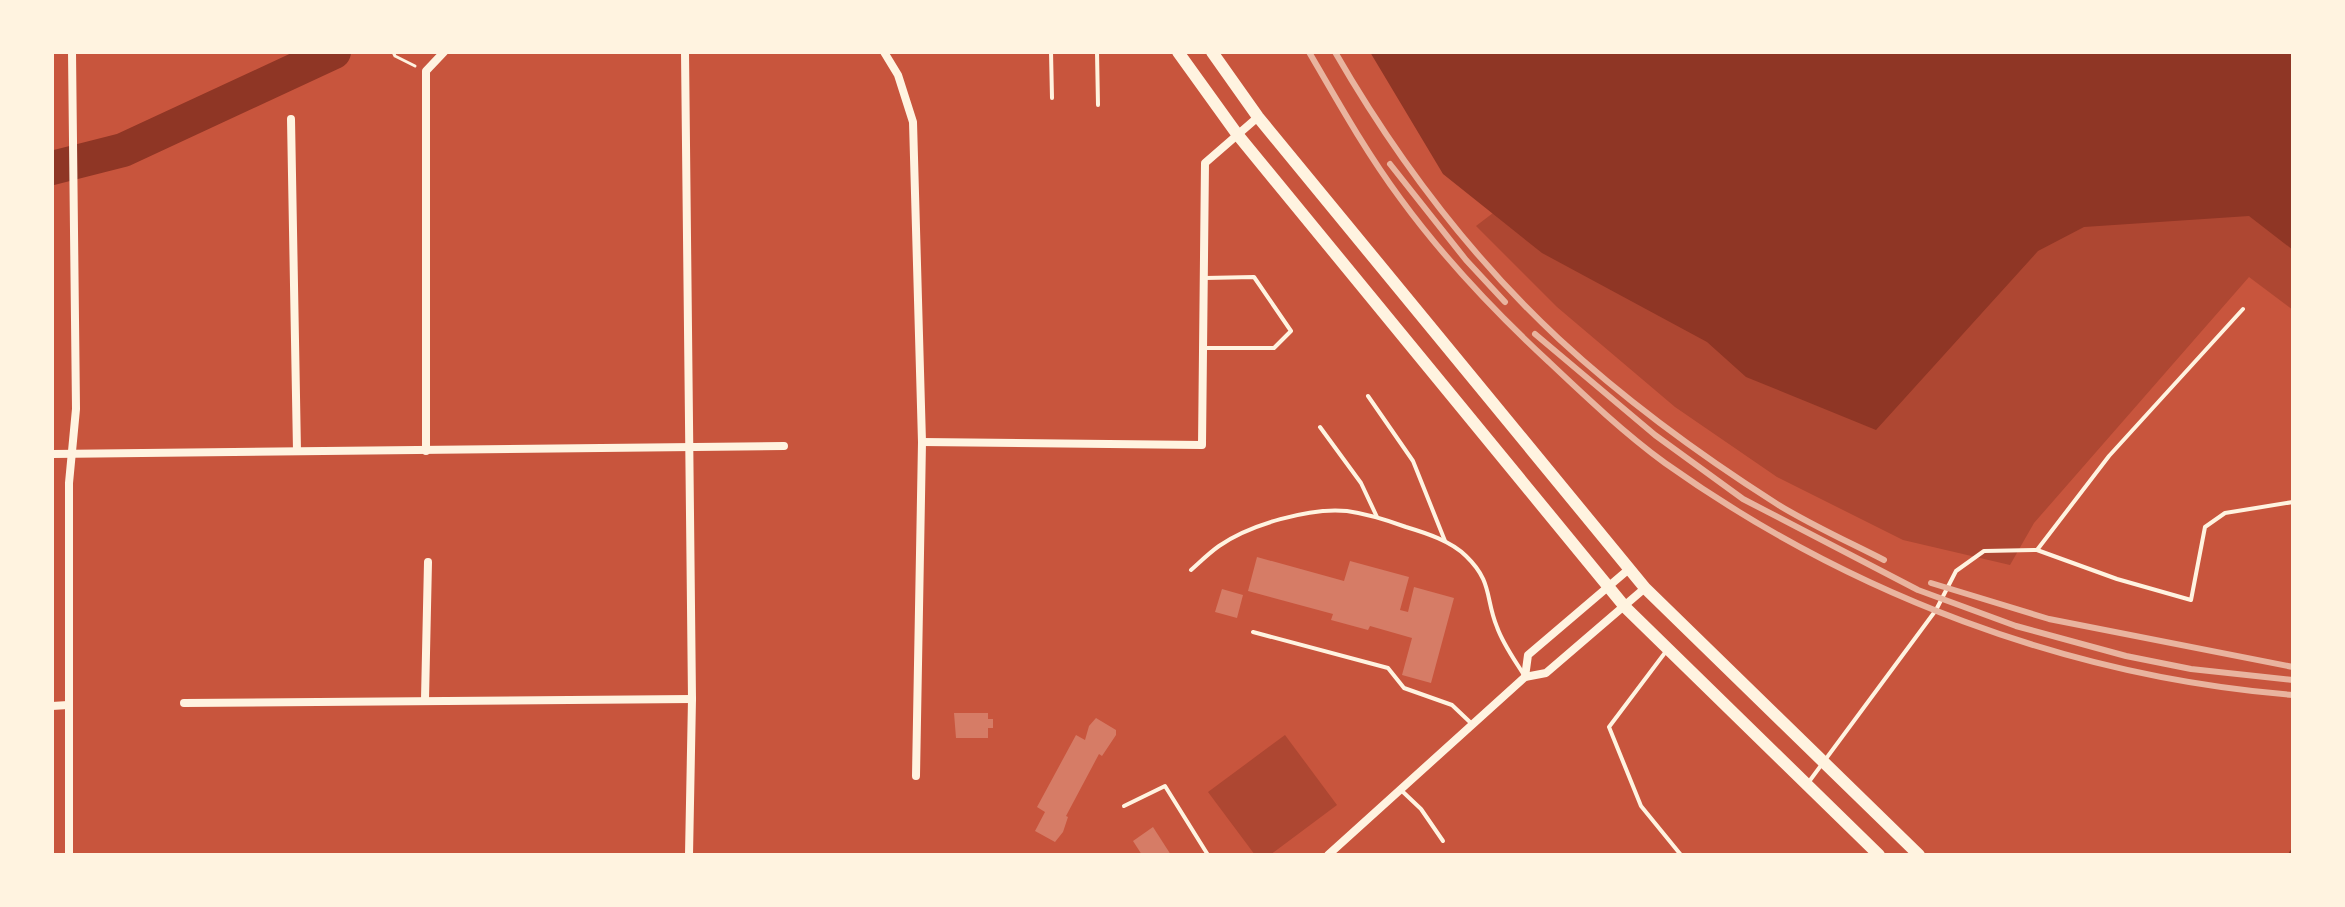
<svg xmlns="http://www.w3.org/2000/svg" width="2345" height="907" viewBox="0 0 2345 907" font-family="'Nunito Sans',sans-serif">
<style>
.green{fill:#ae4732}
.water{fill:#8f3625}
.lines{fill:none;stroke-linecap:round;stroke-linejoin:round}
.stream{stroke:#8f3625;stroke-width:6}
.river{stroke:#8f3625;stroke-width:34}
.building{fill:#d67c66}
.path{stroke:#fff3e0;stroke-width:3}
.service{stroke:#fff3e0;stroke-width:4}
.minor{stroke:#fff3e0;stroke-width:8}
.secondary{stroke:#fff3e0;stroke-width:12}
.rail{stroke:#e9b49f;stroke-width:6}
</style>
<rect width="100%" height="100%" fill="#c8553d"/>
<g class="green">
<path d="M2293 52V310L2249 277 2034 523 2010 565 1903 540 1777 477 1675 407 1557 307 1476 226 1493 213Z"/>
<path d="M1285 735 1337 805 1270 855H1255L1208 792Z"/>
</g>
<path class="water" d="M1370 52H2293V250L2249 216 2084 227 2038 251 1876 430 1746 377 1707 342 1542 253 1443 174Z"/>
<g class="lines">
<path class="stream" d="M2291 855 2293 852"/>
<path class="river" d="M52 168 123 150 334 52"/>
</g>
<g class="building">
<path d="M1257 557 1344 581 1350 561 1409 577 1400 610 1408 612 1414 587 1454 598 1431 683 1402 675 1412 638 1370 626 1368 630 1331 620 1333 614 1248 591Z"/>
<path d="M1222 589 1243 595 1237 618 1215 612Z"/>
<path d="M954 713H988V719H993V728H988V738H956Z"/>
<path d="M1096 718 1116 730V735L1102 756 1099 754 1066 816 1068 817 1063 832 1055 842 1035 831 1045 812 1037 807 1076 735 1085 740 1089 726Z"/>
<path d="M1153 827 1171 855H1142L1133 841Z"/>
</g>
<g class="lines">
<path class="path" d="M393 52 395 56 415 66"/>
<g class="service">
<path d="M1051 52 1052 98"/>
<path d="M1097 52 1098 105"/>
<path d="M1205 278 1254 277 1291 331 1274 348H1205"/>
<path d="M1368 396 1413 461 1445 541"/>
<path d="M1320 427 1361 483 1377 517"/>
<path d="M2037 550 2109 456 2243 309"/>
<path d="M1191 570C1200 562 1209 553 1219 546 1249 525 1310 507 1347 511 1368 514 1387 520 1406 527 1426 533 1451 541 1466 556 1493 582 1485 598 1497 627 1503 644 1514 659 1524 675"/>
<path d="M1253 632 1388 668 1404 688 1452 705 1472 724"/>
<path d="M1667 650 1609 727 1641 806 1681 855"/>
<path d="M1808 783 1936 610 1956 571 1984 551 2037 550 2117 579 2191 600 2205 527 2225 513 2293 502"/>
<path d="M1402 791 1421 809 1443 841"/>
<path d="M1124 806 1165 786 1208 855"/>
</g>
<g class="minor">
<path d="M685 52 692 699 689 855"/>
<path d="M884 52 898 75 913 122 922 442 916 776"/>
<path d="M291 119 297 451"/>
<path d="M922 442 1202 445 1205 163 1258 117"/>
<path d="M426 451V71L444 52"/>
<path d="M52 454 784 446"/>
<path d="M1525 677 1528 655 1629 569"/>
<path d="M425 699 428 562"/>
<path d="M184 703 692 699"/>
<path d="M52 706 68 705"/>
<path d="M69 855V483L76 409 72 52"/>
<path d="M1328 855 1525 677 1546 673 1645 588"/>
</g>
<g class="secondary">
<path d="M1178 52 1237 134 1625 607 1879 855"/>
<path d="M1212 52 1258 117 1645 588 1919 855"/>
</g>
<g class="rail">
<path d="M1309 52C1338 102 1366 152 1400 198 1443 257 1495 312 1549 362 1586 397 1624 433 1665 463 1849 594 2068 677 2293 695"/>
<path d="M1335 52C1395 156 1471 257 1559 339 1625 400 1700 455 1777 504 1811 525 1849 542 1884 560"/>
<path d="M1390 164 1466 260 1505 302"/>
<path d="M1535 334 1655 435 1743 499 1918 590 2016 626 2126 656 2191 669 2293 680"/>
<path d="M1931 583 2049 619 2293 667"/>
</g>
</g>
<rect width="2345" height="907" fill="none" stroke="#fff3e0" stroke-width="108"/>
</svg>
